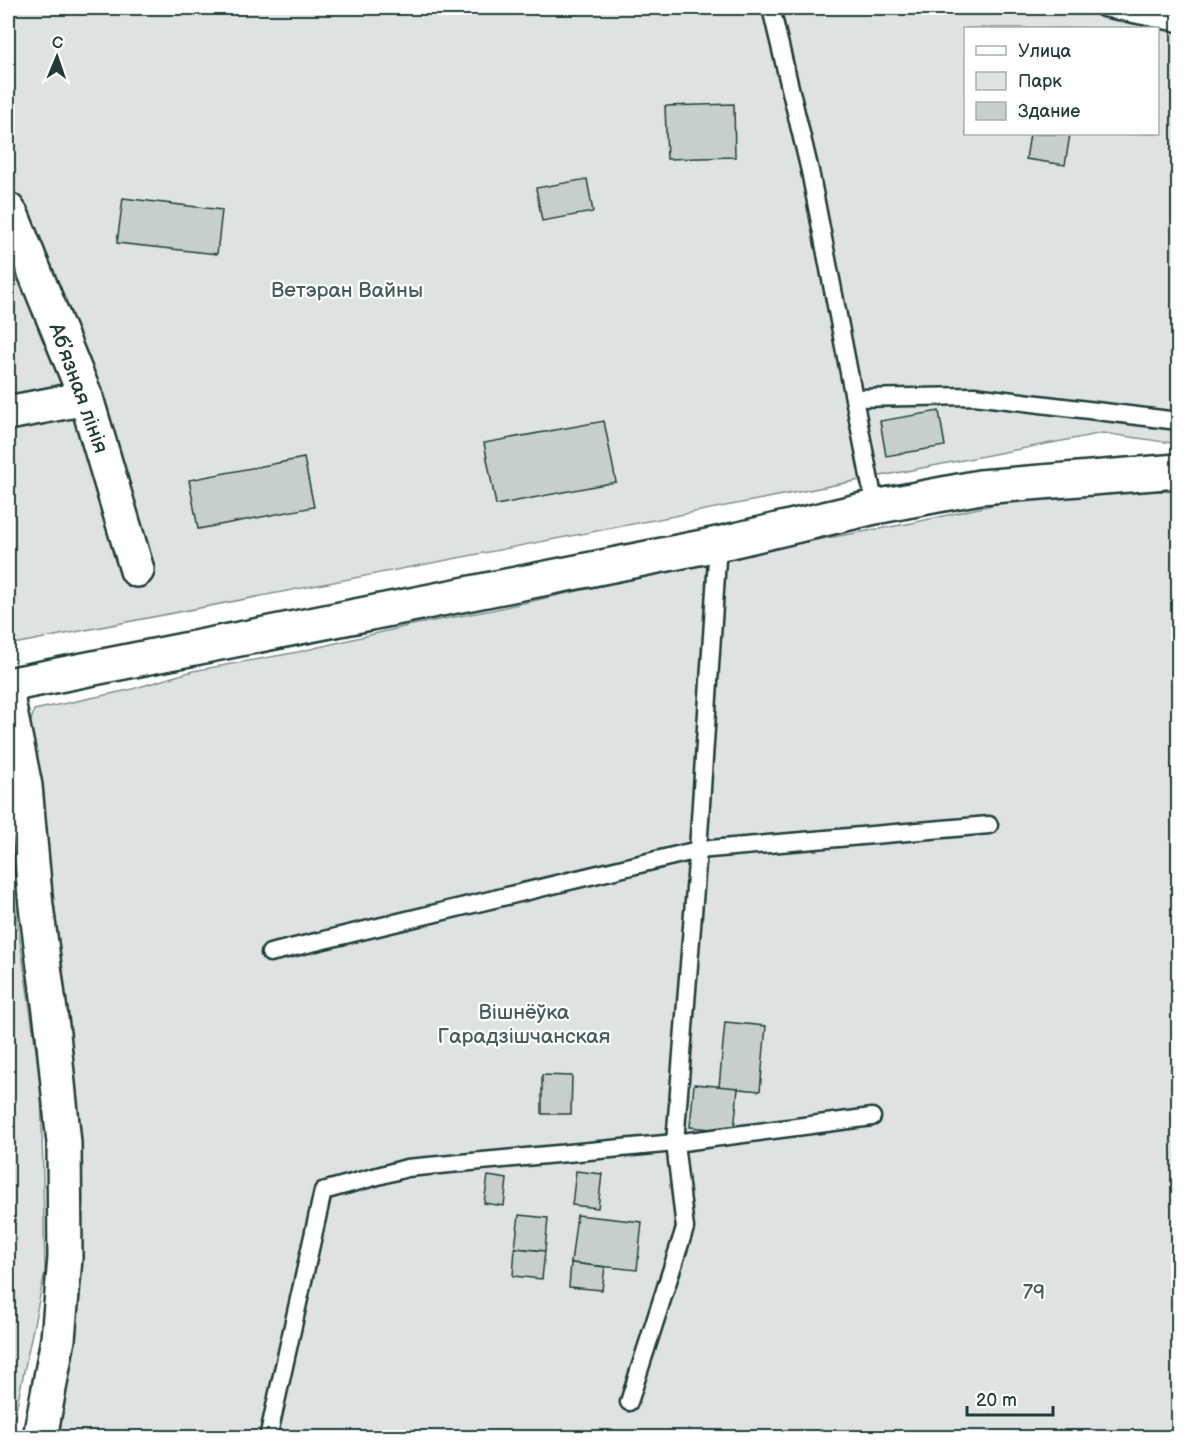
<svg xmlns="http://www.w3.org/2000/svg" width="1186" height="1445" viewBox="0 0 1186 1445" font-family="'Balsamiq Sans',sans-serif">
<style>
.green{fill:#dee3e2;stroke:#7e908b;stroke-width:1.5;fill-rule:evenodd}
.building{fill:#c7cfcc;stroke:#1f3d34;stroke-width:1.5}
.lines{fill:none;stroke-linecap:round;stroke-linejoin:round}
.service-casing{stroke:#1f3d34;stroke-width:21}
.minor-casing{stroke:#1f3d34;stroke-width:38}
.tertiary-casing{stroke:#1f3d34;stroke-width:38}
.service{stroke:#fff;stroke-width:16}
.minor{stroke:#fff;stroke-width:33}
.tertiary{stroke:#fff;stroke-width:33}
.labels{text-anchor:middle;stroke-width:4.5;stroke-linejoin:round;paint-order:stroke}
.park-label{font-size:21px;fill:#455e57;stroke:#fff}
.street-label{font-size:21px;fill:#1f3d34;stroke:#fff}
</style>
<rect width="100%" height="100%" fill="#fff"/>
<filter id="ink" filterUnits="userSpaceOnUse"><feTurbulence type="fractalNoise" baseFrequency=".0167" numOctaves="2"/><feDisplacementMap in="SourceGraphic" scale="12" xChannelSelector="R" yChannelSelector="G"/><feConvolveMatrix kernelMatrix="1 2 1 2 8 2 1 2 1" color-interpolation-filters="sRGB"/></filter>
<g filter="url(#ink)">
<g class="green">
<path d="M8 8H1178V444L1103 433 8 645ZM966 28H1158V134H966Z"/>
<path d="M1142 490 1178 492V1437H48L74 1134 65 987 48 862 23 749 34 710 129 690 193 671 298 652 412 625 492 610 772 548 912 523 1037 495Z"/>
<path d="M8 857 41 1085 45 1272 10 1438 8 1437Z"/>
</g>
<g class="building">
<path d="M734 104 735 157 667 159 665 106Z"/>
<path d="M1030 134H1070L1065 165 1026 159Z"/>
<path d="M587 179 593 212 542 221 536 188Z"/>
<path d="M123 198 222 210 217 254 117 243Z"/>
<path d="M939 411 945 446 886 456 880 421Z"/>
<path d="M604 421 616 482 496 505 484 443Z"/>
<path d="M304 458 314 507 198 529 189 480Z"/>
<path d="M725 1022 766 1026 760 1091 719 1087Z"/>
<path d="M542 1075 572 1076 571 1114H542Z"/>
<path d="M694 1084 738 1088 734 1131 690 1127Z"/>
<path d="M576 1171 602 1174 598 1208 572 1205Z"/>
<path d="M488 1176 507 1179 504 1206 484 1203Z"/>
<path d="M519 1215 548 1218 545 1251 515 1248Z"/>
<path d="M577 1215 642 1222 637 1270 571 1263Z"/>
<path d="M515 1248 545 1251 542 1279 513 1276Z"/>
<path d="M571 1263 605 1267 602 1290 569 1287Z"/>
</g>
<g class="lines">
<g class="service-casing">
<g id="service">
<path d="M771 8 810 171 875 507"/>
<path d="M1103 8 1178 23"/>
<path d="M854 398 974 396 1178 421"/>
<path d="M270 953 698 850 989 825"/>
<path d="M629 1402 685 1228 675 1143 698 850 718 544"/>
<path d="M268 1438 323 1191 407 1168 675 1143 872 1117"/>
</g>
</g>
<g class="minor-casing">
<g id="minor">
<path d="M8 210 12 216 86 398 137 570"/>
<path d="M8 413 86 398"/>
<path d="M8 701 25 786 36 906 53 1034 64 1143 65 1258 58 1339 40 1438"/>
</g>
</g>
<g class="tertiary-casing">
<path id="tertiary" d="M8 685 718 544 875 507 980 487 1178 471"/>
</g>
<use href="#service" class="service"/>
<use href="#minor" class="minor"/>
<use href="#tertiary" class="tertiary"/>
</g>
</g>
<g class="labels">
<g class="park-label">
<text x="347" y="297">Ветэран Вайны</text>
<text x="524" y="1019">Вішнёўка<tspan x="524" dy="24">Гарадзішчанская</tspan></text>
<text x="1034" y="1299">79</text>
</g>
<g class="street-label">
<text transform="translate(79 388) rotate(70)" y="7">Абʼязная лінія</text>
</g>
</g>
<rect width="1186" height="1445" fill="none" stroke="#fff" stroke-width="30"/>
<rect x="15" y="15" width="1156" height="1415" fill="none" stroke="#1f3d34" stroke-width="2" filter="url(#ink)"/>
<rect x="964" y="27" width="195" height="108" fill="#ffffff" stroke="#a5b1ae" stroke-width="1.5"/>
<rect x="976" y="46" width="30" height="9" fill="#ffffff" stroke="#a5b1ae" stroke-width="1.5"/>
<text x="1018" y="57" font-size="18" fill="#1f3d34">Улица</text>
<rect x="976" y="72" width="30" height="18" fill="#dee3e2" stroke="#a5b1ae" stroke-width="1.5"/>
<text x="1018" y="87" font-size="18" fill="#1f3d34">Парк</text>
<rect x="976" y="102" width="30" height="18" fill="#c7cfcc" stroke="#a5b1ae" stroke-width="1.5"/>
<text x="1018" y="117" font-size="18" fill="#1f3d34">Здание</text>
<g transform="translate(57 57) rotate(2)" stroke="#ffffff" stroke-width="4.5" paint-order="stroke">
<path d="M0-4.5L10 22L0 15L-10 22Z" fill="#1f3d34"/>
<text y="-9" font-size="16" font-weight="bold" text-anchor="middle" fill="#1f3d34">С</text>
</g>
<path d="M967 1406v9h86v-9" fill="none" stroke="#1f3d34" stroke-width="3"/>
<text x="976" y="1406" font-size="18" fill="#1f3d34" stroke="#ffffff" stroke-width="4.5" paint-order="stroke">20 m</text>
</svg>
